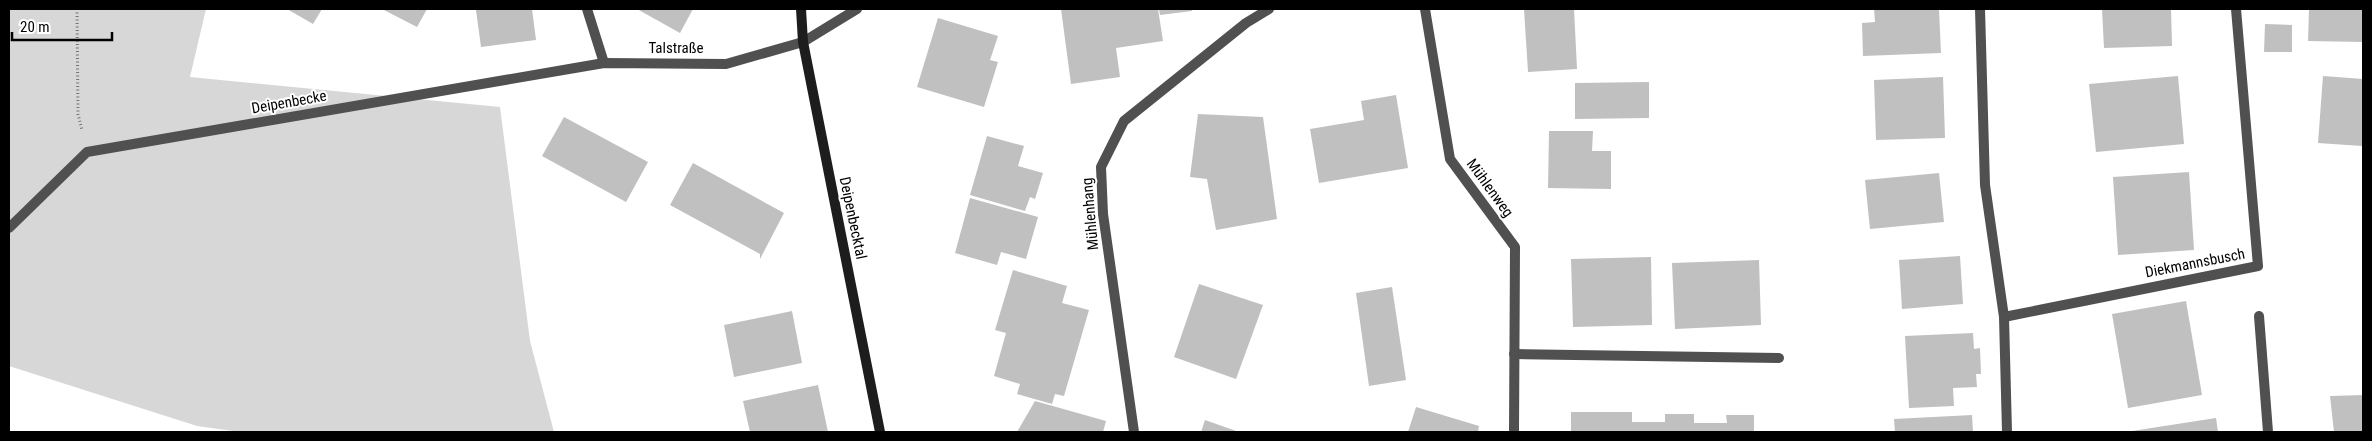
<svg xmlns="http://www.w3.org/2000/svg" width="2372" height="441" viewBox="0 0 2372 441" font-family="'Roboto Condensed',sans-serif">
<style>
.green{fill:#d7d7d7}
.building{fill:#c0c0c0}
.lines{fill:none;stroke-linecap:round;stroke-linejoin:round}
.path{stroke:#727272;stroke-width:3;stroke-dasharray:1 2.5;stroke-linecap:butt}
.minor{stroke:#505050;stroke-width:10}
.secondary{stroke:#1d1d1d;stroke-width:10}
.labels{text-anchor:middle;stroke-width:4;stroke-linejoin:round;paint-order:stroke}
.street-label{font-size:15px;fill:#000;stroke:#fff}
</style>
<rect width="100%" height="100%" fill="#fff"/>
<path class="green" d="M9 9H206L190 77 500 107 530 341 554 432H240L197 426 9 366Z"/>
<g class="building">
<path d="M287 9H322L313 24Z"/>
<path d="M382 9H427L417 27Z"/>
<path d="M482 9H532L536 40 481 47 476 10Z"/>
<path d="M637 9H693L680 33Z"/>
<path d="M1061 9H1158L1163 41 1116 48 1120 77 1071 84Z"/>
<path d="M1159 9H1192V11L1160 15Z"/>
<path d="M1524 9H1574L1577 69 1528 72Z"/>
<path d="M1874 9H1939L1941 53 1863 56 1862 23 1875 22Z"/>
<path d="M2102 9H2171L2172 46 2104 48Z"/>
<path d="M2309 9H2363V42L2308 41Z"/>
<path d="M938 18 998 36 990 60 998 62 984 107 917 87Z"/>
<path d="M2265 24 2292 25V52H2264Z"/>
<path d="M2178 76 2184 144 2096 152 2089 84Z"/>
<path d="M2323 76 2363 79 2362 146 2318 143Z"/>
<path d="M1943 77 1945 138 1876 140 1874 80Z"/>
<path d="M1649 82V118L1575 119V83Z"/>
<path d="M1396 95 1408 168 1319 183 1310 129 1364 120 1361 101Z"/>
<path d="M1198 114 1263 117 1277 219 1216 230 1207 179 1190 177Z"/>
<path d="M564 117 648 162 626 202 542 156Z"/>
<path d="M1549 131H1593L1592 151H1611V189L1548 188Z"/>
<path d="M987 136 1024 146 1018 166 1043 173 1035 199 1030 197 1025 211 970 195Z"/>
<path d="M693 163 784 213 760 259V254L670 205Z"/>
<path d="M2189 172 2194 250 2118 255 2113 177Z"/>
<path d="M1939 173 1944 222 1870 229 1865 180Z"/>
<path d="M970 198 1038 217 1026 259 1001 252 997 265 955 253Z"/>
<path d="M1960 256 1963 304 1902 309 1899 260Z"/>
<path d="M1651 257 1652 325 1573 327 1571 259Z"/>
<path d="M1759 260 1761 325 1675 329 1672 263Z"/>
<path d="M1013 270 1067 286 1062 303 1089 310 1064 396 1055 394 1052 404 1017 394 1020 384 994 376 1006 333 995 330Z"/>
<path d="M1199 284 1263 305 1236 379 1174 357Z"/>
<path d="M1392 287 1406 380 1369 386 1356 293Z"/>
<path d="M2186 301 2202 395 2128 408 2112 314Z"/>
<path d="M792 311 802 363 734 377 724 325Z"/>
<path d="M1973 333 1974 349 1980 348 1981 374H1976L1977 387 1953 388 1954 406 1909 408 1905 336Z"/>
<path d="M818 385 828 432H750L743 401Z"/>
<path d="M2363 395V432H2334L2330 396Z"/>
<path d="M1035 401 1106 421 1103 432H1017Z"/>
<path d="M1416 407 1479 426 1478 432H1408Z"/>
<path d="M1571 412H1632V422H1665V414H1694V423H1727L1726 415H1754V432H1571Z"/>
<path d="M1972 415 1973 432H1895L1894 419Z"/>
<path d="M2216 418 2218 432H2132V431Z"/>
<path d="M1205 420 1239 432H1201Z"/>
</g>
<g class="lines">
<path class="path" d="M77 9 78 114 82 130"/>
<g class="minor">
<path d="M587 9 604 63"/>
<path d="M1425 9 1450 159 1515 247 1514 432"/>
<path d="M1980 9 1985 185 2004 317 2007 432"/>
<path d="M9 228 87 152 604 63 726 64 803 42 857 9"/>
<path d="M2259 316 2268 432"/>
<path d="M2004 317 2258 266 2236 9"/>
<path d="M1514 354 1779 358"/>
<path d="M1134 432 1103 214 1101 167 1124 121 1246 23 1269 9"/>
</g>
<path class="secondary" d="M801 9 803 42 880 432"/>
</g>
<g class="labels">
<g class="street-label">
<text x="676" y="53">Talstraße</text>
<text transform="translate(289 102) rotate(-10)" y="5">Deipenbecke</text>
<text transform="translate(1490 188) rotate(54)" y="5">Mühlenweg</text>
<text transform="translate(1090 214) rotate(-95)" y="5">Mühlenhang</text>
<text transform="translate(853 218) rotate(78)" y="5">Deipenbecktal</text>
<text transform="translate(2195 263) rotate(-11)" y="5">Diekmannsbusch</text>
</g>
</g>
<rect width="2372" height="441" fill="none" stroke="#000000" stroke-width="20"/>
<path d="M12 32v8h100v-8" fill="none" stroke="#000000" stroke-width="2.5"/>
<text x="20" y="32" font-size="15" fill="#000000" stroke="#ffffff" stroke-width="4" paint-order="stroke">20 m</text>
</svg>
